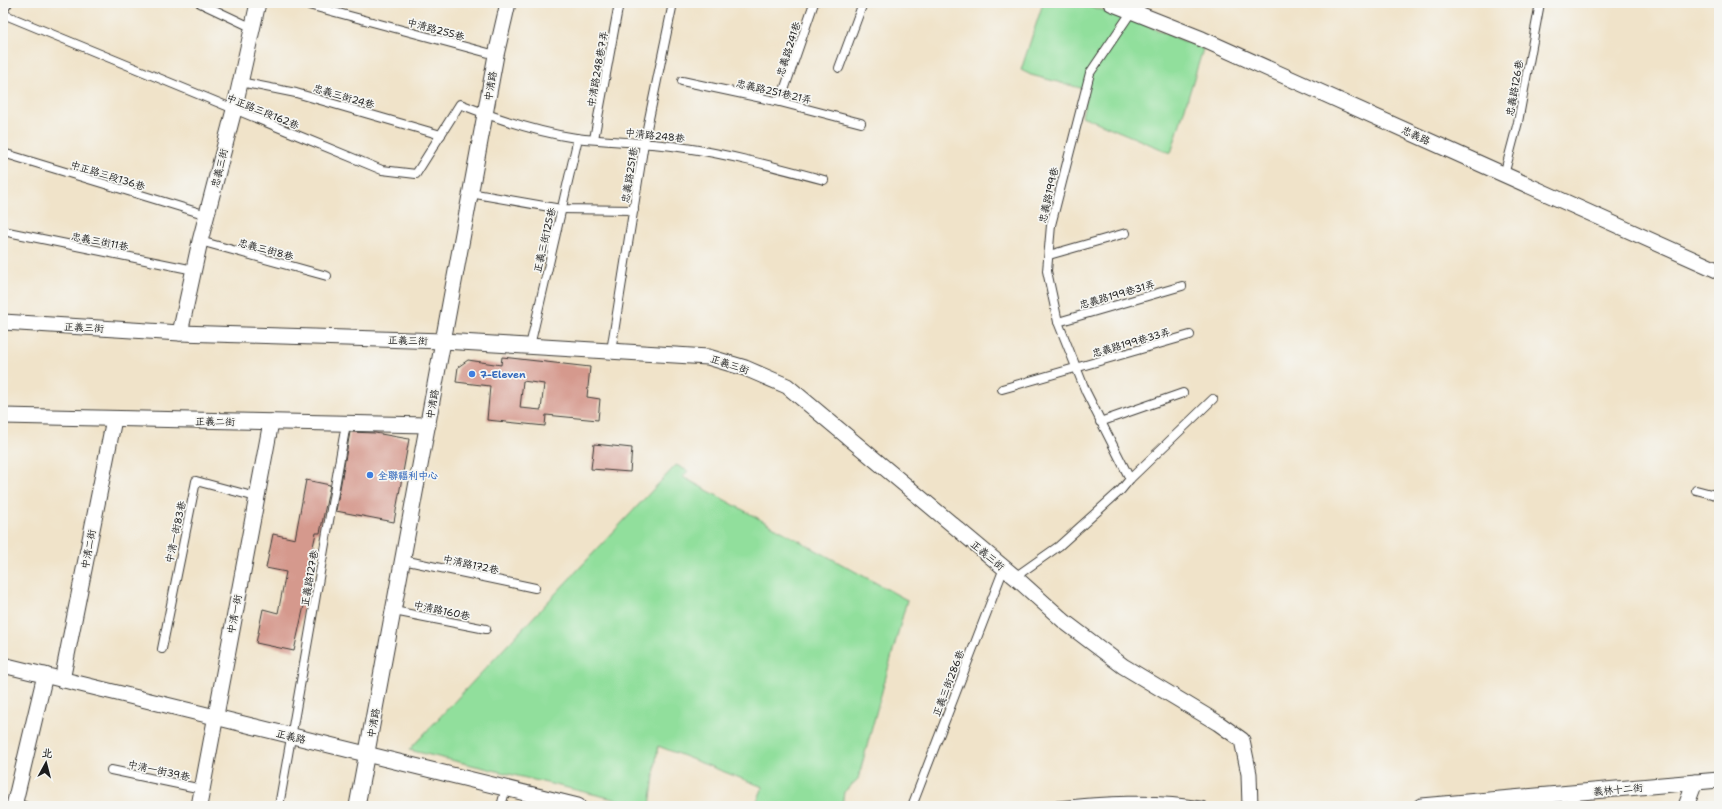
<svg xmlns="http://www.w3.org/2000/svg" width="1722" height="809" viewBox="0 0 1722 809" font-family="'Shantell Sans','LXGW WenKai TC',sans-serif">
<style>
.green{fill:#91df9c;stroke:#567e5c}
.building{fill:#d5998d;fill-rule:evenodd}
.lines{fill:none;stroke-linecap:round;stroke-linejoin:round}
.service-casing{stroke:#3c3a36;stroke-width:10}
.minor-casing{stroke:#3c3a36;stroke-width:17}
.service{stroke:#fff;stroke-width:8}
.minor{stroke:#fff;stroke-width:15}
.shop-dot{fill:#3f7fe0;stroke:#f6f6f2;stroke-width:1.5}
.labels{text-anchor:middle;stroke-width:3.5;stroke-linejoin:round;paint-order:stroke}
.street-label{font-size:10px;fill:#1c1c1c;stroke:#f6f6f2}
.shop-label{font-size:10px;font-weight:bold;fill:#366cbe;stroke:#f6f6f2;text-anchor:start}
</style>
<rect width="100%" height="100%" fill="#f6f6f2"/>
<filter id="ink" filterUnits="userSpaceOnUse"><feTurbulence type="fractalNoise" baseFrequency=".025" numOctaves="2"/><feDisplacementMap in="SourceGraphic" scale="8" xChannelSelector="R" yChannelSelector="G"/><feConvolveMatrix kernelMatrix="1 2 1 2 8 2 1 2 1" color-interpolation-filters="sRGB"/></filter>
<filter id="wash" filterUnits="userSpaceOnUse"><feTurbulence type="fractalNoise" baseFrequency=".012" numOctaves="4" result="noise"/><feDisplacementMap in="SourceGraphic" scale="16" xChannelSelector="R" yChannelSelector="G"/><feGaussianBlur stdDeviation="0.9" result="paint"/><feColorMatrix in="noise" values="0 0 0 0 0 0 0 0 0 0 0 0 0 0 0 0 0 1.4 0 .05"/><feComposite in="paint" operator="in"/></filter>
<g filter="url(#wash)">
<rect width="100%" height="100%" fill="#f0e3c9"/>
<g class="green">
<path d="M1043 3H1079L1129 18 1203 49 1171 153 1082 116 1088 90 1031 75 1021 70Z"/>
<path d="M676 465 688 471 683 477 907 600 858 779 844 792 842 806H755L763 787 658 746 650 806H643L409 750Z"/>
</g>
<g id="blocks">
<g class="building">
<path d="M502 357 590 367 587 397 600 399 598 420 546 415 545 426 487 420 490 386 456 382 458 367 468 360 501 365ZM523 381 544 384 541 410 520 408Z"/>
<path d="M350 432 375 433 409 439 394 522 336 511Z"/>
<path d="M594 444 632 448 630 472 591 469Z"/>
<path d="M306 480 330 485 320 533H316L305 583H309L294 651 256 643 263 609 278 613 286 572 266 568 273 534 295 539Z"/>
</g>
</g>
</g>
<g filter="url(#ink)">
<use href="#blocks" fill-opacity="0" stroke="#3c3a36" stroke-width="1"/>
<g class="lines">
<g class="service-casing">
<g id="service">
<path d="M200 3 253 28"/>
<path d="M301 3 496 55"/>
<path d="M3 11 8 3"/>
<path d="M3 14 382 170 416 174 460 104C498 119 536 132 576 138 610 142 645 142 679 147 728 154 776 167 824 180"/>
<path d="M839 68 863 3"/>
<path d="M682 81 780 102 861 123"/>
<path d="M240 82 296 93 441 135"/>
<path d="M780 102 814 3"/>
<path d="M594 139 619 3"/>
<path d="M3 153 207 215"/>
<path d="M1504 175 1518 122 1540 3"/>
<path d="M470 193 561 209 634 210"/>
<path d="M3 231 194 270"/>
<path d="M200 241 327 276"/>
<path d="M1049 255 1126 233"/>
<path d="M1058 322 1182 286"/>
<path d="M530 346 578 138"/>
<path d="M611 351 644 143 673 3"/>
<path d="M1002 389 1190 335"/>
<path d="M1100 422 1183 393"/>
<path d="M1130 479 1086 392 1058 322 1047 271 1051 225 1090 73 1132 11"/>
<path d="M1696 490 1719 496"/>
<path d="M403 560 535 588"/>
<path d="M1015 577 1059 546 1121 490 1130 479 1213 399"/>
<path d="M394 611 486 629"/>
<path d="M162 649 196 481 256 497"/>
<path d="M111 770 202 789"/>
<path d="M15 803 25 806"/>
<path d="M279 806 346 424"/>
<path d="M501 806 506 788"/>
<path d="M912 806 1004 568"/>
<path d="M1052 806C1102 801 1154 797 1203 806"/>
</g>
</g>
<g class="minor-casing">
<g id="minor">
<path d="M1111 3 1202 39 1719 271"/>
<path d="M3 322 180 333 443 341 708 357 745 368 787 386 1015 577 1065 622 1123 666 1218 723 1242 740 1249 774 1250 806"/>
<path d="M180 333 200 241 234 110 258 3"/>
<path d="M3 416 428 425"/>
<path d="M3 665 578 806"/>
<path d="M62 680 114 419"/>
<path d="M14 806 45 675"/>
<path d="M199 806 271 422"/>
<path d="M357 806 496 55 508 3"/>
<path d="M1421 806 1719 780"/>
<path d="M1686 806 1695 782"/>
</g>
</g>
<use href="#service" class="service"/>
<use href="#minor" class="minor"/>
</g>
</g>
<g class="shop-dot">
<circle cx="472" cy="374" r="4"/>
<circle cx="370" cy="475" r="4"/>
</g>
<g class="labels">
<g class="street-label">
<text transform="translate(436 29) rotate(15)" y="4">中清路255巷</text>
<text transform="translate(788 49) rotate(-72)" y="4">忠義路241巷</text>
<text transform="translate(597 69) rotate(-80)" y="4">中清路248巷7弄</text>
<text transform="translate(490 86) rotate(-80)" y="4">中清路</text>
<text transform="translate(1514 88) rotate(-80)" y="4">忠義路126巷</text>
<text transform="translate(774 91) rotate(13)" y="4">忠義路251巷21弄</text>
<text transform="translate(344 96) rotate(16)" y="4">忠義三街24巷</text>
<text transform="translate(263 111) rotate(22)" y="4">中正路三段162巷</text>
<text transform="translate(655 135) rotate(6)" y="4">中清路248巷</text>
<text transform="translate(1416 135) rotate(24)" y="4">忠義路</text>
<text transform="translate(219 168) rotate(-76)" y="4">忠義三街</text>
<text transform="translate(108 175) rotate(17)" y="4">中正路三段136巷</text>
<text transform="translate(629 175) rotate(-81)" y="4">忠義路251巷</text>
<text transform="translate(1048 195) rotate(-77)" y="4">忠義路199巷</text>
<text transform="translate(544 240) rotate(-77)" y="4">正義三街125巷</text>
<text transform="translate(100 241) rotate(11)" y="4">忠義三街11巷</text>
<text transform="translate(266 249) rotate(15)" y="4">忠義三街8巷</text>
<text transform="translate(1117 294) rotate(-16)" y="4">忠義路199巷31弄</text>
<text transform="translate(84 327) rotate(3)" y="4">正義三街</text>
<text transform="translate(408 340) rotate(2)" y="4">正義三街</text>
<text transform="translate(1131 342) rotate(-16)" y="4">忠義路199巷33弄</text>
<text transform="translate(730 364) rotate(18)" y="4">正義三街</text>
<text transform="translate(432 404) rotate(-80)" y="4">中清路</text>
<text transform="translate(215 421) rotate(1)" y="4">正義二街</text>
<text transform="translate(175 532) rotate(-78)" y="4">中清一街83巷</text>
<text transform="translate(88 549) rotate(-79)" y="4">中清二街</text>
<text transform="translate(988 555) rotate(40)" y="4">正義三街</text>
<text transform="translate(471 564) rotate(12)" y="4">中清路172巷</text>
<text transform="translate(309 578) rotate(-80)" y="4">正義路127巷</text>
<text transform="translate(442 610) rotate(12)" y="4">中清路160巷</text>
<text transform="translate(234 614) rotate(-79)" y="4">中清一街</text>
<text transform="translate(948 683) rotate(-69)" y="4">正義三街286巷</text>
<text transform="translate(373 723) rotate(-80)" y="4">中清路</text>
<text transform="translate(291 736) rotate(14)" y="4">正義路</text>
<text transform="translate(159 770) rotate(12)" y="4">中清一街39巷</text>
<text transform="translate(1618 789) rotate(-5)" y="4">義林十二街</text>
</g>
<g class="shop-label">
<text x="480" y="378">7-Eleven</text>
<text x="378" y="479">全聯福利中心</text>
</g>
</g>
<rect width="1722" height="809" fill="none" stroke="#f6f6f2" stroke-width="16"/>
<g transform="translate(46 763) rotate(7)" stroke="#f6f6f2" stroke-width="3" paint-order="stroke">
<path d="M0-3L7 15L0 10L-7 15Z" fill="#1c1c1c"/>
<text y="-6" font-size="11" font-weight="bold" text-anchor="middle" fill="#1c1c1c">北</text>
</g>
</svg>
